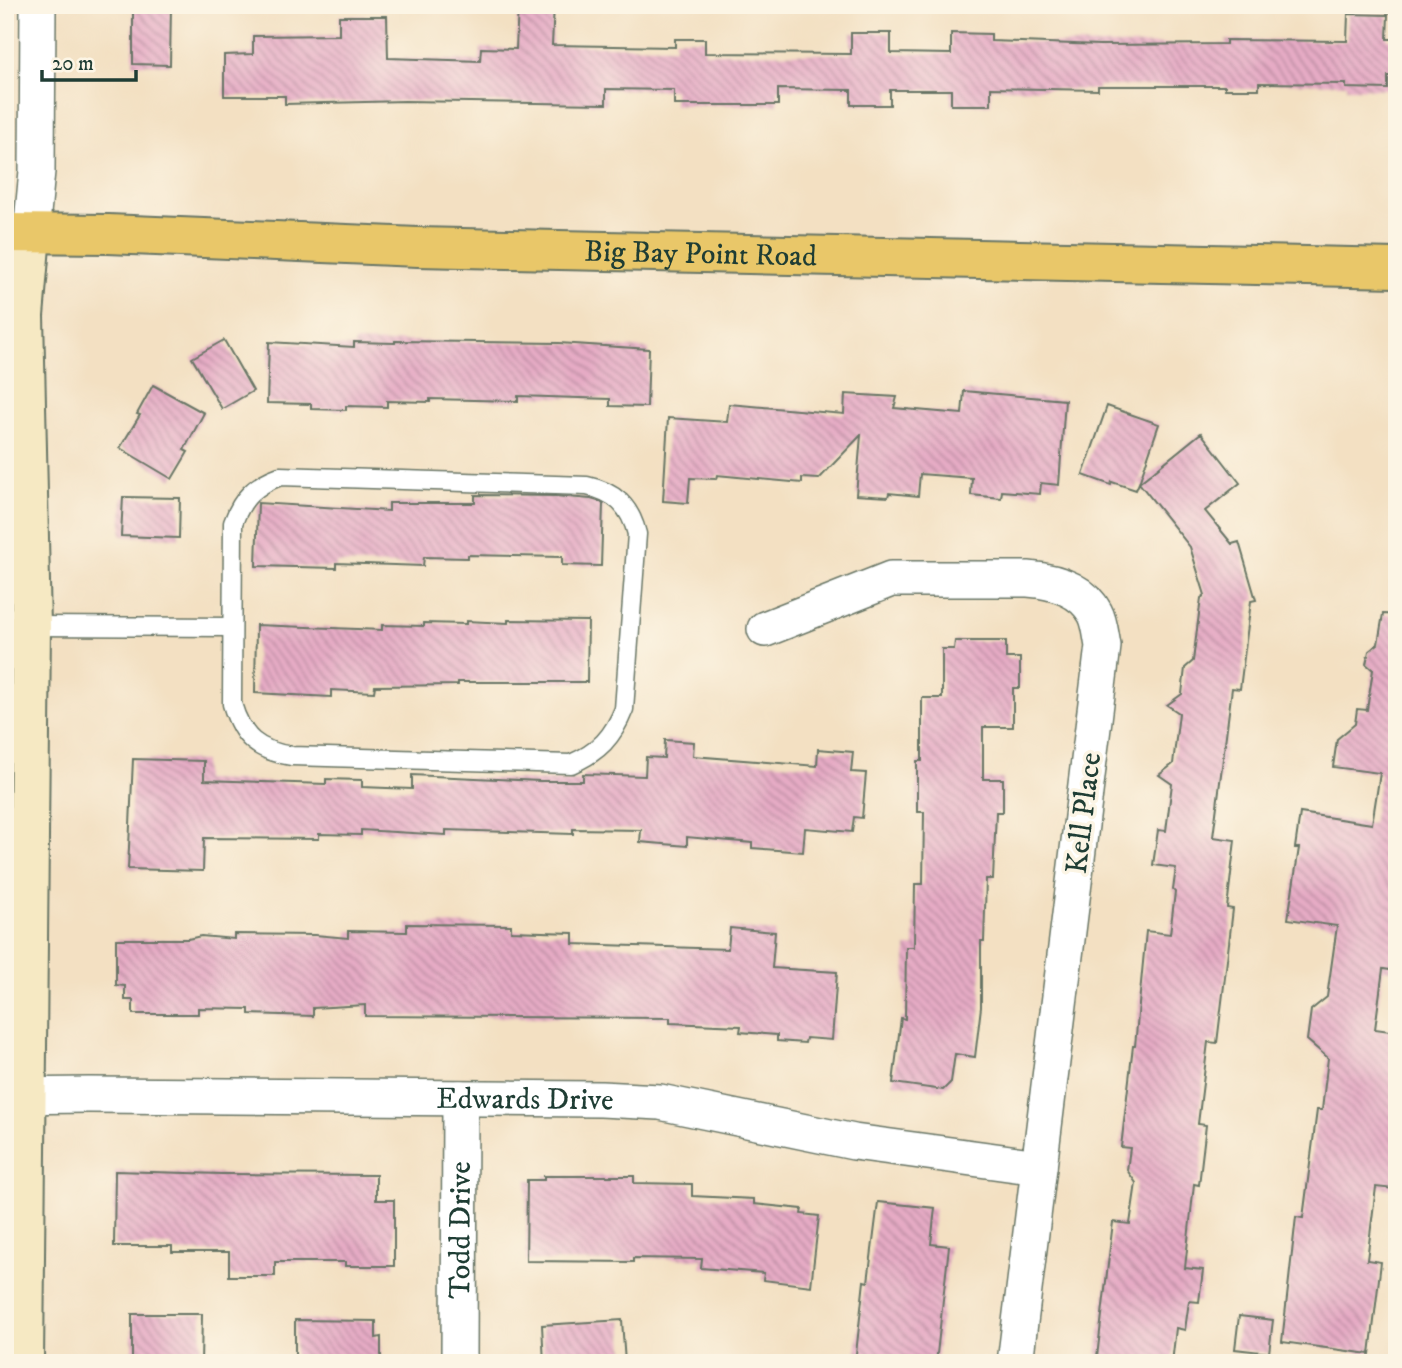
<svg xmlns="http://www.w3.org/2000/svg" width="1402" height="1368" viewBox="0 0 1402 1368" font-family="'IM FELL DW Pica',serif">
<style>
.building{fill:url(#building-back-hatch)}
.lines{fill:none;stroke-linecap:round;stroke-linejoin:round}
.lane-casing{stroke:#697666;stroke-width:21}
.street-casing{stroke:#697666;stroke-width:38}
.secondary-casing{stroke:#697666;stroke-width:42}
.primary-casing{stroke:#697666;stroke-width:42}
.lane{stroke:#fff;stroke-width:18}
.street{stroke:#fff;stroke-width:35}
.secondary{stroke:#f6e9c3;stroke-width:38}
.primary{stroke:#e9c769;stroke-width:38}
.labels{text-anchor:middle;stroke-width:7;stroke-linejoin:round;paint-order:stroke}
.street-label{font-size:30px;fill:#1f3d34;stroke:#fcf5e5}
</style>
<defs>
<pattern id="building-back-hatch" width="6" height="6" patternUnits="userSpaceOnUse" patternTransform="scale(1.75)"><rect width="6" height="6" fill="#e6abc5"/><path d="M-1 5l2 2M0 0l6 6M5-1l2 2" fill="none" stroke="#ba8ca1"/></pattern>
</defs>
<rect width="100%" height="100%" fill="#fcf5e5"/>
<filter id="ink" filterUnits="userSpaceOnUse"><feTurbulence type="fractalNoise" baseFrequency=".0143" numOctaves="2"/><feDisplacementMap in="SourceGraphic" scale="14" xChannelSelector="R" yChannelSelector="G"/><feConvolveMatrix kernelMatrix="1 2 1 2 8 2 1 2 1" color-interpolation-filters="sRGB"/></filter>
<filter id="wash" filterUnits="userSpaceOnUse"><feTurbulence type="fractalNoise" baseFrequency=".00686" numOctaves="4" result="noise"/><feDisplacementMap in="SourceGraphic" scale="28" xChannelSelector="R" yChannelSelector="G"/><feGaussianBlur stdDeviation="1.57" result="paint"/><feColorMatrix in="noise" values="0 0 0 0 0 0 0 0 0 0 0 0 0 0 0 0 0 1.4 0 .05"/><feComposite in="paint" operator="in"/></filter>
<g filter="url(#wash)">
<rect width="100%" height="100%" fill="#f3e0c2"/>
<g id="blocks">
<g class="building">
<path d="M133 5H171L170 65 133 64Z"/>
<path d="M518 5H554L552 45 675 47V39H705V53L851 54V33H891V53L951 54V33L991 34V41L1100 45 1226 44V40L1347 41 1348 14 1388 15 1387 39H1397V76H1388V89L1346 88V84L1259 83V89H1225V86H1098V90L991 88V105H951V90H890V105H851V90L778 89V105H674V90L606 89V104L405 101 285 104V96H224V55L253 54V36L339 35V16H387L388 58 480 61 481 48 516 49Z"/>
<path d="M224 340 253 391 222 409 192 358Z"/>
<path d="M395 341 559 343 649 349 647 407 610 406V399L518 396V401L430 399V402L387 401V407L346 406V410L311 409V404L267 403 269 342 354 347V342L395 343Z"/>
<path d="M153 385 204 413 184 450 188 452 172 479 120 448 140 415 137 414Z"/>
<path d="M964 391 1065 400 1059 485 1041 483 1040 494 1002 491 1001 498 971 495 972 478 920 474 918 496 889 493 888 497 856 495 861 435 819 479 802 478V483L717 475 716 479 690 478 688 503 663 501 668 418 727 422 729 404 844 414 845 394 897 397 894 408 962 414Z"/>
<path d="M1107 406 1159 424 1139 483 1201 433 1240 483 1205 511 1232 544 1239 542 1256 600 1251 601 1240 689 1232 688 1213 837 1235 840 1227 908 1233 909 1225 977 1217 1043 1208 1042 1198 1124 1206 1125 1199 1185 1194 1184 1185 1268 1203 1270 1199 1302 1189 1301 1185 1330 1176 1328 1172 1363H1124L1125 1360 1097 1357 1113 1222 1130 1224 1136 1183 1127 1170 1130 1148 1121 1147 1133 1046H1135L1146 931 1170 934 1175 892 1173 890 1176 868 1153 865 1158 830 1166 831 1172 784 1159 775 1173 764 1179 713 1167 705 1182 694 1185 668 1193 661 1201 598 1205 595 1190 547 1139 483 1136 490 1112 482 1111 485 1083 475Z"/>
<path d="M475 495 555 496 591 499 601 502 603 504 601 566 562 565V557L468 555V558L424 557 423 566 336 563V568L256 566 258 503 389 511V503H475Z"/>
<path d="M123 497 180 498 179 538 121 536Z"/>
<path d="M1383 614 1397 615V971L1383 969 1375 1029 1397 1032V1166L1394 1189 1376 1187 1367 1260 1381 1262 1370 1354 1282 1342 1296 1217 1303 1218 1317 1110H1322L1328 1058 1307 1040 1311 1010 1327 997 1337 926 1288 919 1299 848H1295L1300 813 1372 824 1380 773 1333 767 1337 739 1355 724 1357 709 1367 710 1373 670 1366 664 1369 651 1378 644Z"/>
<path d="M508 620 588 621 587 682H458V685L375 686 374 692 331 690V697L255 693 256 625 382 630V625L424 626V623L466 624V621L508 623Z"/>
<path d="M955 641H1006V658H1020V688H1013V727H983V779H1003V812H996L993 879H986L984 941H981V1007L975 1057 955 1054 951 1082 943 1090 893 1083 901 1018 905 1019 906 947H914L915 884H923L924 812H917V761H922V698H942V649H954Z"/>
<path d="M665 740 694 742 693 756 817 766 818 749 853 752 851 772 866 773 862 818 854 817 852 832 805 828 803 852 752 848V843L687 837V846L640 842 641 830 573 829V834L446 830V835L361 830V835L319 834V839L204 838 203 871 128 869 133 759 204 761V780L326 784V779L362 780V787L412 789V775L540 781H583V774L645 776 646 757 664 758Z"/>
<path d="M407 924 511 925V931L573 933V944L728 949 730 928 775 932 772 968 837 972 832 1040 806 1038 805 1043 777 1041V1035L740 1032 741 1026 670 1023V1018L365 1016V1005L313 1008V1016L249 1014V1009L198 1008V1014H133V1000H125V986L116 985V939H188L201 936 234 939V934L315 935 348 938V931L407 932Z"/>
<path d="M115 1171 222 1174 376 1175V1200H394V1266H345V1262H275V1276H229V1252H172V1246H114Z"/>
<path d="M544 1176H634V1183L692 1184V1196L754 1199V1204L802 1209 801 1214 819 1216 811 1286 763 1280 764 1273 701 1268 702 1259 633 1258V1262L526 1261 527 1180H544Z"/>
<path d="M878 1202 935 1208 931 1244 949 1246 936 1363H855L864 1281 868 1282Z"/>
<path d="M132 1314H202L201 1363H132Z"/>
<path d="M1239 1316 1273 1320 1269 1353 1235 1349Z"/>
<path d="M295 1320 376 1321V1338L381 1337V1363H295Z"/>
<path d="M622 1320 625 1363H544L542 1325Z"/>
</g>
</g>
</g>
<g filter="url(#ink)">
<use href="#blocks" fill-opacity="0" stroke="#697666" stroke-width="2"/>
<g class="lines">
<g class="lane-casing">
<g id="lane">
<path d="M280 476 587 486C615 492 630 506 637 534L624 709C613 737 599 752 571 764L292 756C258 751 242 738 232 704L233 523C242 498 255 485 280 476Z"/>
<path d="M31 626 231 627"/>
</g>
</g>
<g class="street-casing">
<g id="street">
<path d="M31 234 37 171 38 5"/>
<path d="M5 626H31"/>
<path d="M765 629 891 579H1028C1053 581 1082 589 1095 613 1100 622 1101 636 1103 646L1015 1363"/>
<path id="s1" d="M5 1096 89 1095 601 1099 660 1102 854 1142 1039 1167"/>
<path id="s2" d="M459 1363 460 1098"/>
</g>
</g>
<g class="secondary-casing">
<path id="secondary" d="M24 1363 31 626 24 316 31 234"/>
</g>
<g class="primary-casing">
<g id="primary">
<path id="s3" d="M5 233 108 234 418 247 1397 268"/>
</g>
</g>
<use href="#lane" class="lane"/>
<use href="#street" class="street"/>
<use href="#secondary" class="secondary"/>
<use href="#primary" class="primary"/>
</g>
</g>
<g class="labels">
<g class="street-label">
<text dy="10" stroke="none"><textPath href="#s3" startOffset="696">Big Bay Point Road</textPath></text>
<text transform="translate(1083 813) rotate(-83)" y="10">Kell Place</text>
<text dy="10" stroke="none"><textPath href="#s1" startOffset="520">Edwards Drive</textPath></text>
<text dy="10" stroke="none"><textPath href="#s2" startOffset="133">Todd Drive</textPath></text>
</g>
</g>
<rect width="1402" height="1368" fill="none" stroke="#fcf5e5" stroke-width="28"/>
<path d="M42 70v10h94v-10" fill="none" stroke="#1f3d34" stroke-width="3.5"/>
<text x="52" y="70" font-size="21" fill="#1f3d34" stroke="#fcf5e5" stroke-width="5" paint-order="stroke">20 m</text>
</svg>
